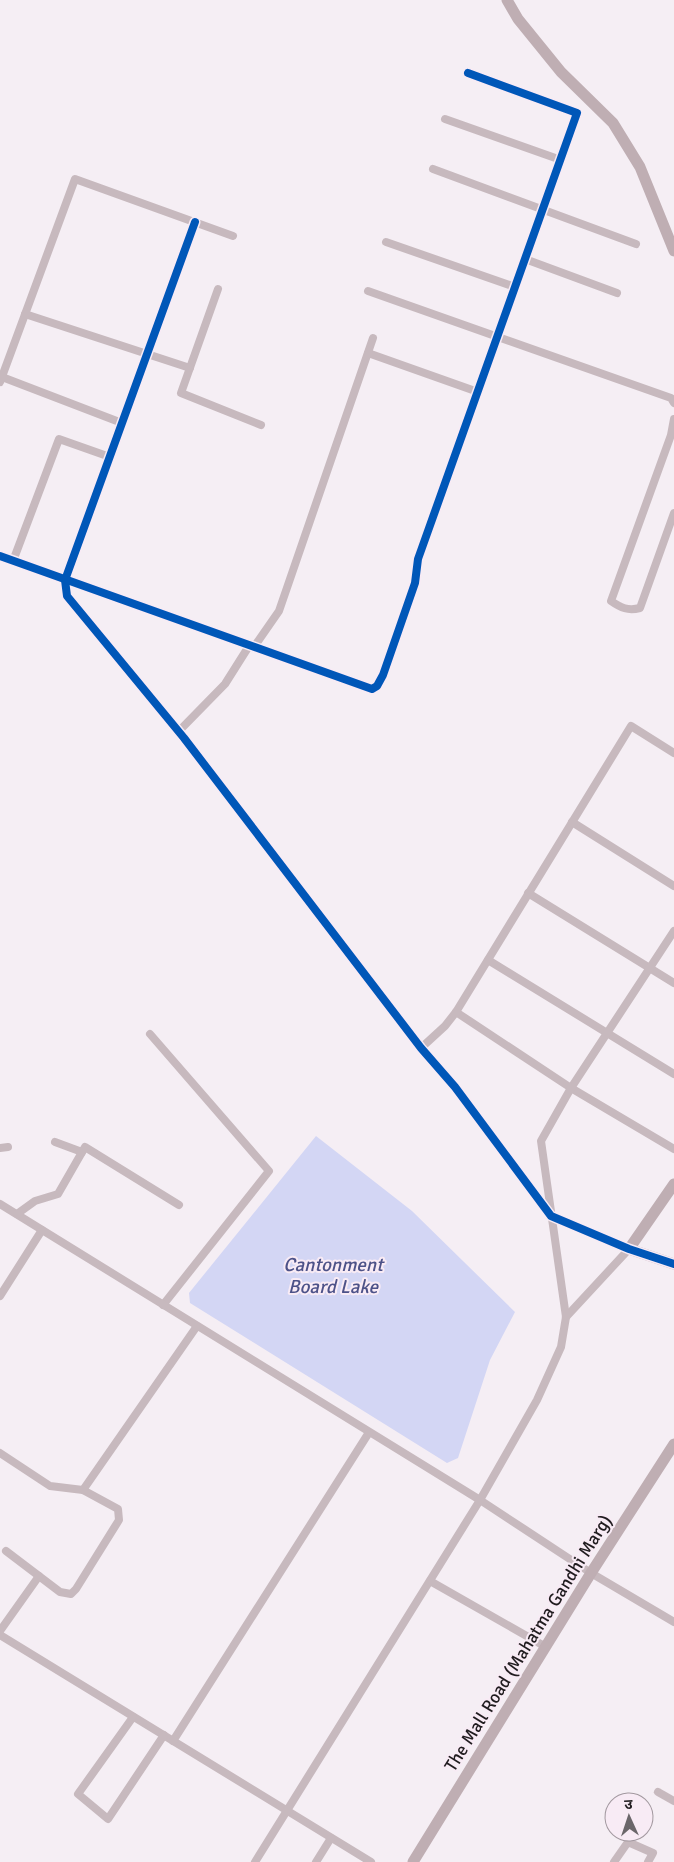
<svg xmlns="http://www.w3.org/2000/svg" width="674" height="1862" viewBox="0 0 674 1862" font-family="Signika,'Noto Sans Devanagari',sans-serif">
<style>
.water{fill:#d3d6f4}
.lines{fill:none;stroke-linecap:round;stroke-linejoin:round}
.street{stroke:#c7b9be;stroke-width:8}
.secondary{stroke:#bfaeb3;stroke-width:11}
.cycleway-casing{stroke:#f8ebf5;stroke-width:11}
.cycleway{stroke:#0057b8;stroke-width:8}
.labels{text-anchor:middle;stroke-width:4;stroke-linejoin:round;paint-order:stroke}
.street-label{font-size:18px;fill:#201c1f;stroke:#f8ebf5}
.water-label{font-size:19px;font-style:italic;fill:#4d5288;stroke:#f8ebf5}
</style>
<rect width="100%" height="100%" fill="#f5eef4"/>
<path class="water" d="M316 1136 412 1211 515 1312 490 1360 458 1458 447 1463 190 1303 189 1293Z"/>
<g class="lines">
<g class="street">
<path d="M445 119 561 160"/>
<path d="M433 169 636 244"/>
<path d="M195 222 65 580 67 596 184 738 421 1048 455 1087 551 1216 629 1249 566 1317"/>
<path d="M386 242 515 287"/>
<path d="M525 259 617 293"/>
<path d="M218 289 181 393 261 425"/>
<path d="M368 291 671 398 674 403"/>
<path d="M25 314 190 368"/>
<path d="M368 353 478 392"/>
<path d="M2 377 122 423"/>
<path d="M0 382 75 179 233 236"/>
<path d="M674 419 671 435 611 601C621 608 628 611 640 608L674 513"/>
<path d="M0 556 372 689 377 686 383 675 415 583 418 559 577 113 468 73"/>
<path d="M13 561 59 439 110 457"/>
<path d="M254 647 279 611 373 338"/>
<path d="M178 732 225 684 249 646"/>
<path d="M572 822 674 886"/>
<path d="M528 893 674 983"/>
<path d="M488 960 674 1074"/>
<path d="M456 1012 571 1088 674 1149"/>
<path d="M150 1034 269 1171 163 1305"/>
<path d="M421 1048 445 1026 456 1012 631 726 674 753"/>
<path d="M55 1142 82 1152"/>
<path d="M0 1148 8 1147"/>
<path d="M0 1204 480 1500 591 1573 674 1622"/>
<path d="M17 1214 35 1201 58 1194 85 1147 179 1205"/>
<path d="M0 1296 42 1230"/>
<path d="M0 1453 50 1486 83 1490 118 1509 119 1520 76 1589 71 1594 60 1592 6 1551"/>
<path d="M83 1490 197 1326"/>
<path d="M430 1581 546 1647"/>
<path d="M0 1631 39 1576"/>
<path d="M0 1635 371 1862"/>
<path d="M133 1717 78 1794 108 1819 164 1735"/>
<path d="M173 1741 368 1434"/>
<path d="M658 1792 674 1801"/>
<path d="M255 1862 480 1500 537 1400 561 1347 566 1317 541 1141 571 1088 674 931"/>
<path d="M316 1862 331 1838"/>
<path d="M614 1862 628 1842 653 1853 648 1862"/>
</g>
<g class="secondary">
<path d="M507 0 518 19 561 72 613 123 640 167 674 251"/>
<path d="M674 1184 629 1249 674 1264"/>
<path d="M413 1862 591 1573 674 1444"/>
</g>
<g class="cycleway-casing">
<g id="cycleway">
<path d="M195 222 65 580 67 596 184 738 421 1048 455 1087 551 1216 629 1249 674 1264"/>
<path d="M0 556 372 689 377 686 383 675 415 583 418 559 577 113 468 73"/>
</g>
</g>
<use href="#cycleway" class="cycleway"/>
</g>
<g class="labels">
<g class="street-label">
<text transform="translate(528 1643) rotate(-58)" y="6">The Mall Road (Mahatma Gandhi Marg)</text>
</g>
<g class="water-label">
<text x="333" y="1271">Cantonment<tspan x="333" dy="22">Board Lake</tspan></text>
</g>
</g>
<g transform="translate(629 1817) rotate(357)"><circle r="24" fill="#f8ebf5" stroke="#a2989f"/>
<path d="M0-4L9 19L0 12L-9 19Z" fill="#6b666a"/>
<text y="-8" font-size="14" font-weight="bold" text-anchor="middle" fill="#201c1f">उ</text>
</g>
</svg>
